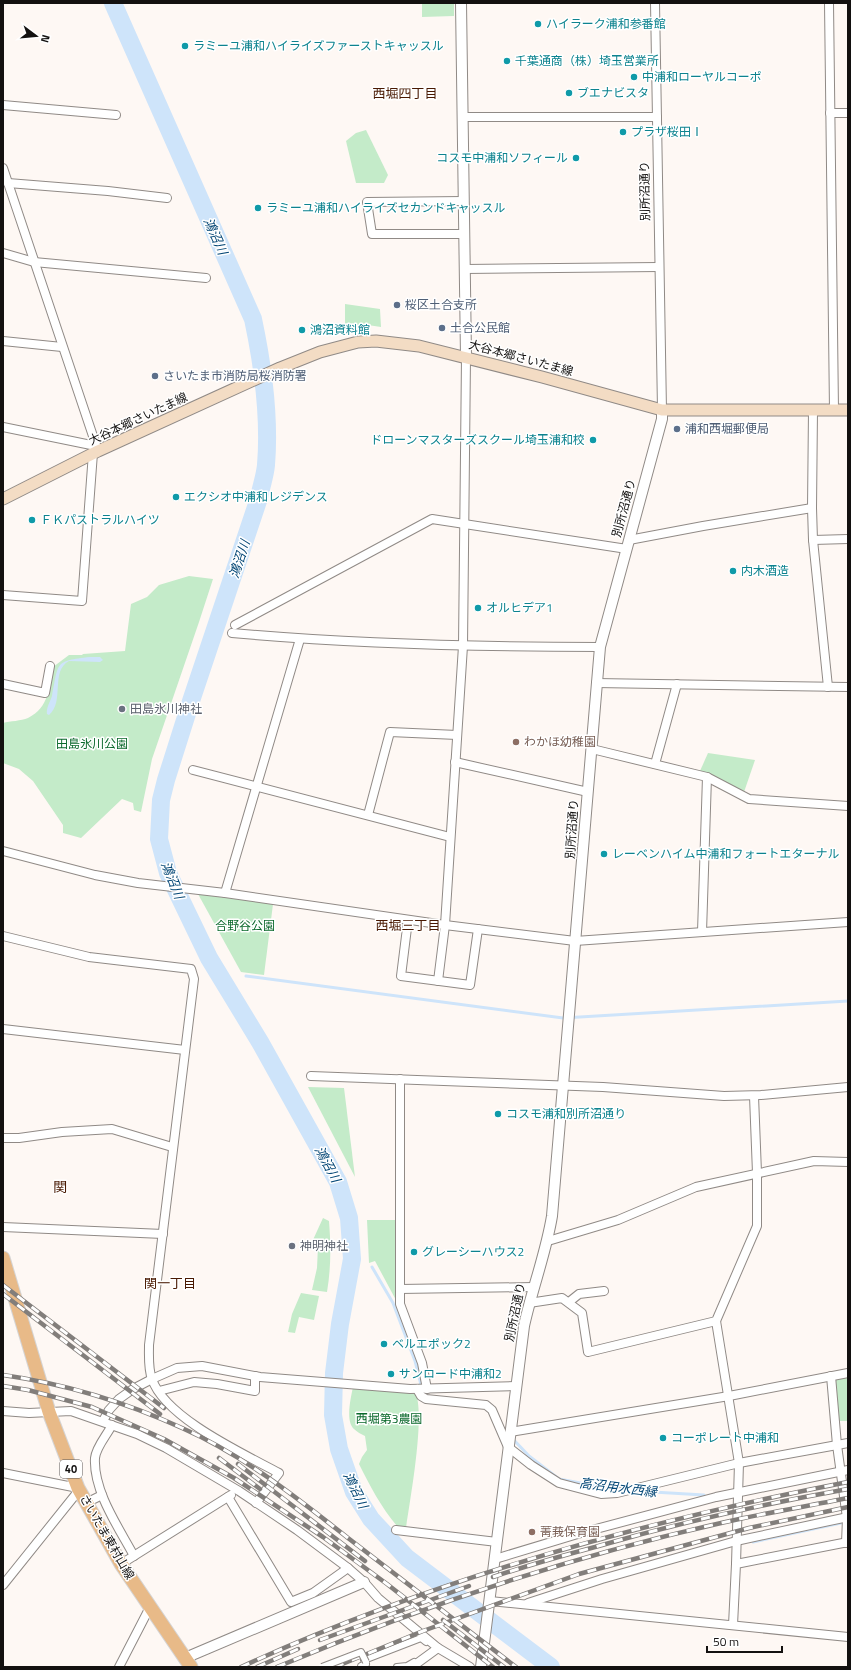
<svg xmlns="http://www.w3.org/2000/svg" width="851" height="1670" viewBox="0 0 851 1670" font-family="'Titillium Web','Noto Sans JP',sans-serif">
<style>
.green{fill:#c4ebc9}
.water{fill:#cee4fa}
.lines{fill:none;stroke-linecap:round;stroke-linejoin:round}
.stream{stroke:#cee4fa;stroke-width:3}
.river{stroke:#cee4fa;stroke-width:18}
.pedestrian-casing{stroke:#908a86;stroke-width:8}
.minor-casing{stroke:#908a86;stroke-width:10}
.tertiary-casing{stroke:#908a86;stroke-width:12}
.secondary-casing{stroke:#908a86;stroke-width:13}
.primary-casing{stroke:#d5d4d4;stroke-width:15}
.pedestrian{stroke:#fff;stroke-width:6}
.minor{stroke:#fff;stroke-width:8}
.tertiary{stroke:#fff;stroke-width:10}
.secondary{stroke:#f3dcc4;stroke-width:11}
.primary{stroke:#e8ba88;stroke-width:13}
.rail-casing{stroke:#827e7b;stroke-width:4.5}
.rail{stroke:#fff;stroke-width:3;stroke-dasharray:9;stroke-linecap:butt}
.pedestrian-bridge-casing{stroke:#908a86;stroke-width:8;stroke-linecap:butt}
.pedestrian-bridge{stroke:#fff;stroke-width:6}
.culture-dot{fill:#0f9aa8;stroke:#fff;stroke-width:1.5}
.service-dot{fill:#5c6f8a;stroke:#fff;stroke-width:1.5}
.worship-dot{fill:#6b7280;stroke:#fff;stroke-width:1.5}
.education-dot{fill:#8d6e63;stroke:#fff;stroke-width:1.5}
.labels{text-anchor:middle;stroke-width:3;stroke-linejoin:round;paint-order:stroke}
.shield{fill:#fff;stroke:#5a5858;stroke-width:1}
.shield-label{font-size:11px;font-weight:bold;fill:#131110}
.culture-label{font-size:12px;fill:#0d838f;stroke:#fff;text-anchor:start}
.street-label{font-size:12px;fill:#131110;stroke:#fff}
.service-label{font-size:12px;fill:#4e5e75;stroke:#fff;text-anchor:start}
.worship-label{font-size:12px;fill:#5b616d;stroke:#fff;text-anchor:start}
.education-label{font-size:12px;fill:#785e54;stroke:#fff;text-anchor:start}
.park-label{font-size:12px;fill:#0a682b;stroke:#fff}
.neighbourhood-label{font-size:13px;fill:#491902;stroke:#fff}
.water-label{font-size:13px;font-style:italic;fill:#044776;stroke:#fff}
.quarter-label{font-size:14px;fill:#491902;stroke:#fff}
</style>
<rect width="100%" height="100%" fill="#fef8f4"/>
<g class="green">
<path d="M422 3H454V16L422 17Z"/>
<path d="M366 130 388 175 384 183H356L346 141 356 133Z"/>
<path d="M345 304 380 309 381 327 361 324 345 329Z"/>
<path d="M189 576 213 579 199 622 152 759 141 812 134 810 133 803 122 799 81 838 63 833V825L33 781 19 769 3 763V723C10 721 21 721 28 718 50 707 48 688 53 667L69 655H82L83 654 125 651 131 604 147 597 159 585Z"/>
<path d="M708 753 755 760 744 792 700 771Z"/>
<path d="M198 894 273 904 264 975 241 972Z"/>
<path d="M308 1087 344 1088 355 1177Z"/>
<path d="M323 1218 329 1221C331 1246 331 1268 327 1292L312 1290 317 1268 318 1246 312 1242Z"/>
<path d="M367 1220H396L397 1302 375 1261 369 1263Z"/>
<path d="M301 1293 319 1296 314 1320 299 1317 295 1333 288 1332 292 1314Z"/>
<path d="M848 1374V1421H838L831 1376Z"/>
<path d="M353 1387 415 1391C426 1414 410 1499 406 1528L397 1526C381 1507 370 1486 359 1464L362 1457 367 1450 365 1436C361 1434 357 1432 354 1429 345 1421 351 1397 353 1387Z"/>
</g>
<path class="water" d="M90 657H100L103 660 100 662 69 661C50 671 65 702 49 715L47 714C46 708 50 702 52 696 59 662 54 661 90 657Z"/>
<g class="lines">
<g class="stream">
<path d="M246 976 563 1018 848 1001"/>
<path d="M224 982 232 984"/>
<path d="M372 1267 393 1303 415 1361 422 1389"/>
<path d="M512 1438 529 1456 559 1479 618 1490"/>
<path d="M636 1491 704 1495"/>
<path d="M753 1542 846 1522"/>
</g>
<path class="river" d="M113 3 253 319C263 366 270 416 266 465 265 476 261 487 259 498L191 701 166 780 161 800 159 839 168 873 209 958 260 1042 338 1182 349 1218 352 1259 340 1324 334 1373 333 1415 339 1449 354 1492 371 1519 407 1558 551 1667"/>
<g class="pedestrian-casing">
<g id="pedestrian">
<path d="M361 1667V1666L366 1664 364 1660 421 1638 426 1642"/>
<path d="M397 1667 407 1666 414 1662"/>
</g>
</g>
<g class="minor-casing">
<g id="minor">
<path d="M655 3 662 410"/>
<path d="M829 3 834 410"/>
<path d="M3 105 116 115"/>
<path d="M830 113H848"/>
<path d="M463 117H657"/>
<path d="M3 168 98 451"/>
<path d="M8 183 108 191 167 198"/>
<path d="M464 201 367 202 372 234H464"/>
<path d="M3 253 34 262 206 278"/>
<path d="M465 269 659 267"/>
<path d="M3 341 62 347"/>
<path d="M813 410 812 508 813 540 828 687"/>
<path d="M3 427 96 446"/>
<path d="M629 540 703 526 812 508"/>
<path d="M813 540 848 539"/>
<path d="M3 595 82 601 93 453"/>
<path d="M235 625 432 519 627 549"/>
<path d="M232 633C355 644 477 647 600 647"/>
<path d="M596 683 848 687"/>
<path d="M3 684 45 693 50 666"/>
<path d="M592 749 707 777 749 799 848 806"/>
<path d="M455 762 588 792"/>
<path d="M655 764 677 684"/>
<path d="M193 770 450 837"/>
<path d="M368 815 390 732 457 735"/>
<path d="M3 851 95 875 138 883 225 893 445 925 575 941 848 922"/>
<path d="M225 893 300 639"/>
<path d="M408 920 401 976 470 985 478 929"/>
<path d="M702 932 707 777"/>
<path d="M3 936 89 957 191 969 194 979 149 1345C149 1356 148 1369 152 1379 165 1418 244 1454 279 1473L256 1503"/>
<path d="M438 981 445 925 463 646 466 357"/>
<path d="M3 1029 185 1050"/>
<path d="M311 1076 603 1087 724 1096 761 1095 848 1087"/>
<path d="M400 1079V1304L422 1363 427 1389"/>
<path d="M3 1138H19L62 1132 112 1129 172 1147"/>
<path d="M3 1227 163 1234"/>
<path d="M548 1241 618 1220 696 1187 814 1161 848 1162"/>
<path d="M400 1289 533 1287"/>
<path d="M569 1302 579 1294 604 1291"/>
<path d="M529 1303 562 1298 582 1313 588 1352 716 1321 757 1226V1173L754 1096"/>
<path d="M716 1321 739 1463 736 1564"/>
<path d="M831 1376 837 1445 847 1518 846 1543"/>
<path d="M417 1389 421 1396 426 1399 486 1405 492 1410 508 1447 531 1465 559 1483 601 1494 617 1493 739 1463 848 1443"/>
<path d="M159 1391 194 1382 217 1384 255 1391V1376"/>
<path d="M3 1411 29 1413 71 1411 137 1434 166 1448 239 1491 297 1530 348 1568 364 1582 378 1598 438 1648 470 1667"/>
<path d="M103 1421 109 1410 119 1399 133 1389 152 1379 177 1368 202 1366 260 1377 410 1389 516 1386"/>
<path d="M112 1425C107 1435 96 1447 95 1458 93 1491 119 1528 134 1556"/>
<path d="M510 1432 729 1396 848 1373"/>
<path d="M3 1473 78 1488"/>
<path d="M228 1497 291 1602 313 1593 348 1568"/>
<path d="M86 1503 102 1495"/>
<path d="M396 1530 497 1542"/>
<path d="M495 1559 581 1533 716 1497 848 1470"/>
<path d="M121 1564 231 1495"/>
<path d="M3 1585 80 1489"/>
<path d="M490 1601 848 1637"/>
<path d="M528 1603 602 1579 736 1541 848 1517"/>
<path d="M733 1625 736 1564 848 1542"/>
<path d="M119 1667 150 1607"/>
<path d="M412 1667 438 1648"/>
</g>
</g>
<g class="tertiary-casing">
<g id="tertiary">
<path d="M461 3 466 357"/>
<path d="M185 1658 364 1582"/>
<path d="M481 1667 524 1326C532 1289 546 1253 552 1216L600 647 662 419V410"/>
</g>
</g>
<g class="secondary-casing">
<path id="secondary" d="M3 499 98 451 280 368 320 352 358 342 376 341 419 346 542 377 662 410H848"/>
</g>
<g class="primary-casing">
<path id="primary" d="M3 1258 49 1412 78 1488 121 1564 191 1667"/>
</g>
<use href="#pedestrian" class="pedestrian"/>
<use href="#minor" class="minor"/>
<use href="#tertiary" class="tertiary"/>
<use href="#secondary" class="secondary"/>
<use href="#primary" class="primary"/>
<g class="rail-casing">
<g id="rail">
<path d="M3 1285 164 1408"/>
<path d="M3 1294 160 1414"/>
<path d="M3 1375C66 1384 125 1402 182 1428 243 1455 296 1497 348 1538 404 1581 460 1624 516 1667"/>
<path d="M3 1386 28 1390 92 1407 164 1439 234 1478 323 1537 387 1584 493 1667"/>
<path d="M219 1458 260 1489"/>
<path d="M238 1464 365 1561"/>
<path d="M493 1577C526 1566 561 1556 595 1547 678 1523 763 1504 848 1489"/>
<path d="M443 1620 504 1667"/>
<path d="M320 1640 469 1586"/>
<path d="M241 1667C434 1579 640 1522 848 1482"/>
<path d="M257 1667 298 1649"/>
<path d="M277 1667C427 1604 584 1552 744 1518 778 1511 813 1505 848 1498"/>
<path d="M335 1667 423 1631 579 1574 749 1528 848 1507"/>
</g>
</g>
<use href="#rail" class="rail"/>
<g class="pedestrian-bridge-casing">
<path id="pedestrian-bridge" d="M322 1667 361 1652 366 1662"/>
</g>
<use href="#pedestrian-bridge" class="pedestrian-bridge"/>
</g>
<g class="culture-dot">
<circle cx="538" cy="24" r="4"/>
<circle cx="185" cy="46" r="4"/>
<circle cx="507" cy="61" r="4"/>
<circle cx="634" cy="77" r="4"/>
<circle cx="569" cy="93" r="4"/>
<circle cx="623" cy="132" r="4"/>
<circle cx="576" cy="158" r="4"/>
<circle cx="258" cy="208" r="4"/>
<circle cx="302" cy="330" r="4"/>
<circle cx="593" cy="440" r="4"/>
<circle cx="176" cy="497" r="4"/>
<circle cx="32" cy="520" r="4"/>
<circle cx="733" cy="571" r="4"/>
<circle cx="478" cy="608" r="4"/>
<circle cx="604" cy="854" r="4"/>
<circle cx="498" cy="1114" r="4"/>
<circle cx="414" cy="1252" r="4"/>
<circle cx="384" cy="1344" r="4"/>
<circle cx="391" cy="1374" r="4"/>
<circle cx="663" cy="1438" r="4"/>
</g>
<g class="service-dot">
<circle cx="397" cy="305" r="4"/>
<circle cx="442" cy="328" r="4"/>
<circle cx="155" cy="376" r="4"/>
<circle cx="677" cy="429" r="4"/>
</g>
<g class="worship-dot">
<circle cx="122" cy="709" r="4"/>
<circle cx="292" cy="1246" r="4"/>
</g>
<g class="education-dot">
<circle cx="516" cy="742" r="4"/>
<circle cx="532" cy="1532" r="4"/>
</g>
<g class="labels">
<rect class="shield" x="60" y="1460" width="22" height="18" rx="3"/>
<g class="shield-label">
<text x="71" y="1473">40</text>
</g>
<g class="culture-label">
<text x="546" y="28">ハイラーク浦和参番館</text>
<text x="193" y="50">ラミーユ浦和ハイライズファーストキャッスル</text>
<text x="515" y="65">千葉通商（株）埼玉営業所</text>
<text x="642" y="81">中浦和ローヤルコーポ</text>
<text x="577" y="97">ブエナビスタ</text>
<text x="631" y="136">プラザ桜田Ⅰ</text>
<text x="568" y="162" text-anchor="end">コスモ中浦和ソフィール</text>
<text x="266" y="212">ラミーユ浦和ハイライズセカンドキャッスル</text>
<text x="310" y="334">鴻沼資料館</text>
<text x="585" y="444" text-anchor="end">ドローンマスターズスクール埼玉浦和校</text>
<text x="184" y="501">エクシオ中浦和レジデンス</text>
<text x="40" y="524">ＦＫパストラルハイツ</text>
<text x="741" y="575">内木酒造</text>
<text x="486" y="612">オルヒデア1</text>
<text x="612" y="858">レーベンハイム中浦和フォートエターナル</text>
<text x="506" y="1118">コスモ浦和別所沼通り</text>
<text x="422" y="1256">グレーシーハウス2</text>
<text x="392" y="1348">ベルエポック2</text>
<text x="399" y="1378">サンロード中浦和2</text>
<text x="671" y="1442">コーポレート中浦和</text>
</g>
<g class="street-label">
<text transform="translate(645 191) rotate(-91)" y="4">別所沼通り</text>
<text transform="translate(521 358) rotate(15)" y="4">大谷本郷さいたま線</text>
<text transform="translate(138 419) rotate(-25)" y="4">大谷本郷さいたま線</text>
<text transform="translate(624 508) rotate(-75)" y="4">別所沼通り</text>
<text transform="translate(572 829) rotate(-86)" y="4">別所沼通り</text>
<text transform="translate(515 1312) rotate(-78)" y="4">別所沼通り</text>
<text transform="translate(107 1537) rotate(60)" y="4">さいたま東村山線</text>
</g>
<g class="service-label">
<text x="405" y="309">桜区土合支所</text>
<text x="450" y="332">土合公民館</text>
<text x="163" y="380">さいたま市消防局桜消防署</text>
<text x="685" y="433">浦和西堀郵便局</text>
</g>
<g class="worship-label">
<text x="130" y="713">田島氷川神社</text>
<text x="300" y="1250">神明神社</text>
</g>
<g class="education-label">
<text x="524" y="746">わかほ幼稚園</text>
<text x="540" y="1536">菁莪保育園</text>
</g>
<g class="park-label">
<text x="92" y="748">田島氷川公園</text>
<text x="245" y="930">合野谷公園</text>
<text x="389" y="1423">西堀第3農園</text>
</g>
<g class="neighbourhood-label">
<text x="405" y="98">西堀四丁目</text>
<text x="408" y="930">西堀三丁目</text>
<text x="170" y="1288">関一丁目</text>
</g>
<g class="water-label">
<text transform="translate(216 236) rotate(66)" y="5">鴻沼川</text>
<text transform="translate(239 559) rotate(-72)" y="5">鴻沼川</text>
<text transform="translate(173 880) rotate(68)" y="5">鴻沼川</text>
<text transform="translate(328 1164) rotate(62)" y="5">鴻沼川</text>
<text transform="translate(618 1487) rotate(7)" y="5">高沼用水西縁</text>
<text transform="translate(356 1490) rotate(64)" y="5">鴻沼川</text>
</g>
<g class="quarter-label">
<text x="60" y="1192">関</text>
</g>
</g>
<rect width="851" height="1670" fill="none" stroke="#131110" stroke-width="8"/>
<g transform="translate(36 36) rotate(106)" stroke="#ffffff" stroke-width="3" paint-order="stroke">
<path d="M0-3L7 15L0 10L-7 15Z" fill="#131110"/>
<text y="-6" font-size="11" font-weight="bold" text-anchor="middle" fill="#131110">N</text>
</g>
<path d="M707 1646v6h75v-6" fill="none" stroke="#131110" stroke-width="2"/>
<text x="713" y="1646" font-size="12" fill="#131110" stroke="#ffffff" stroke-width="3" paint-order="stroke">50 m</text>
</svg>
